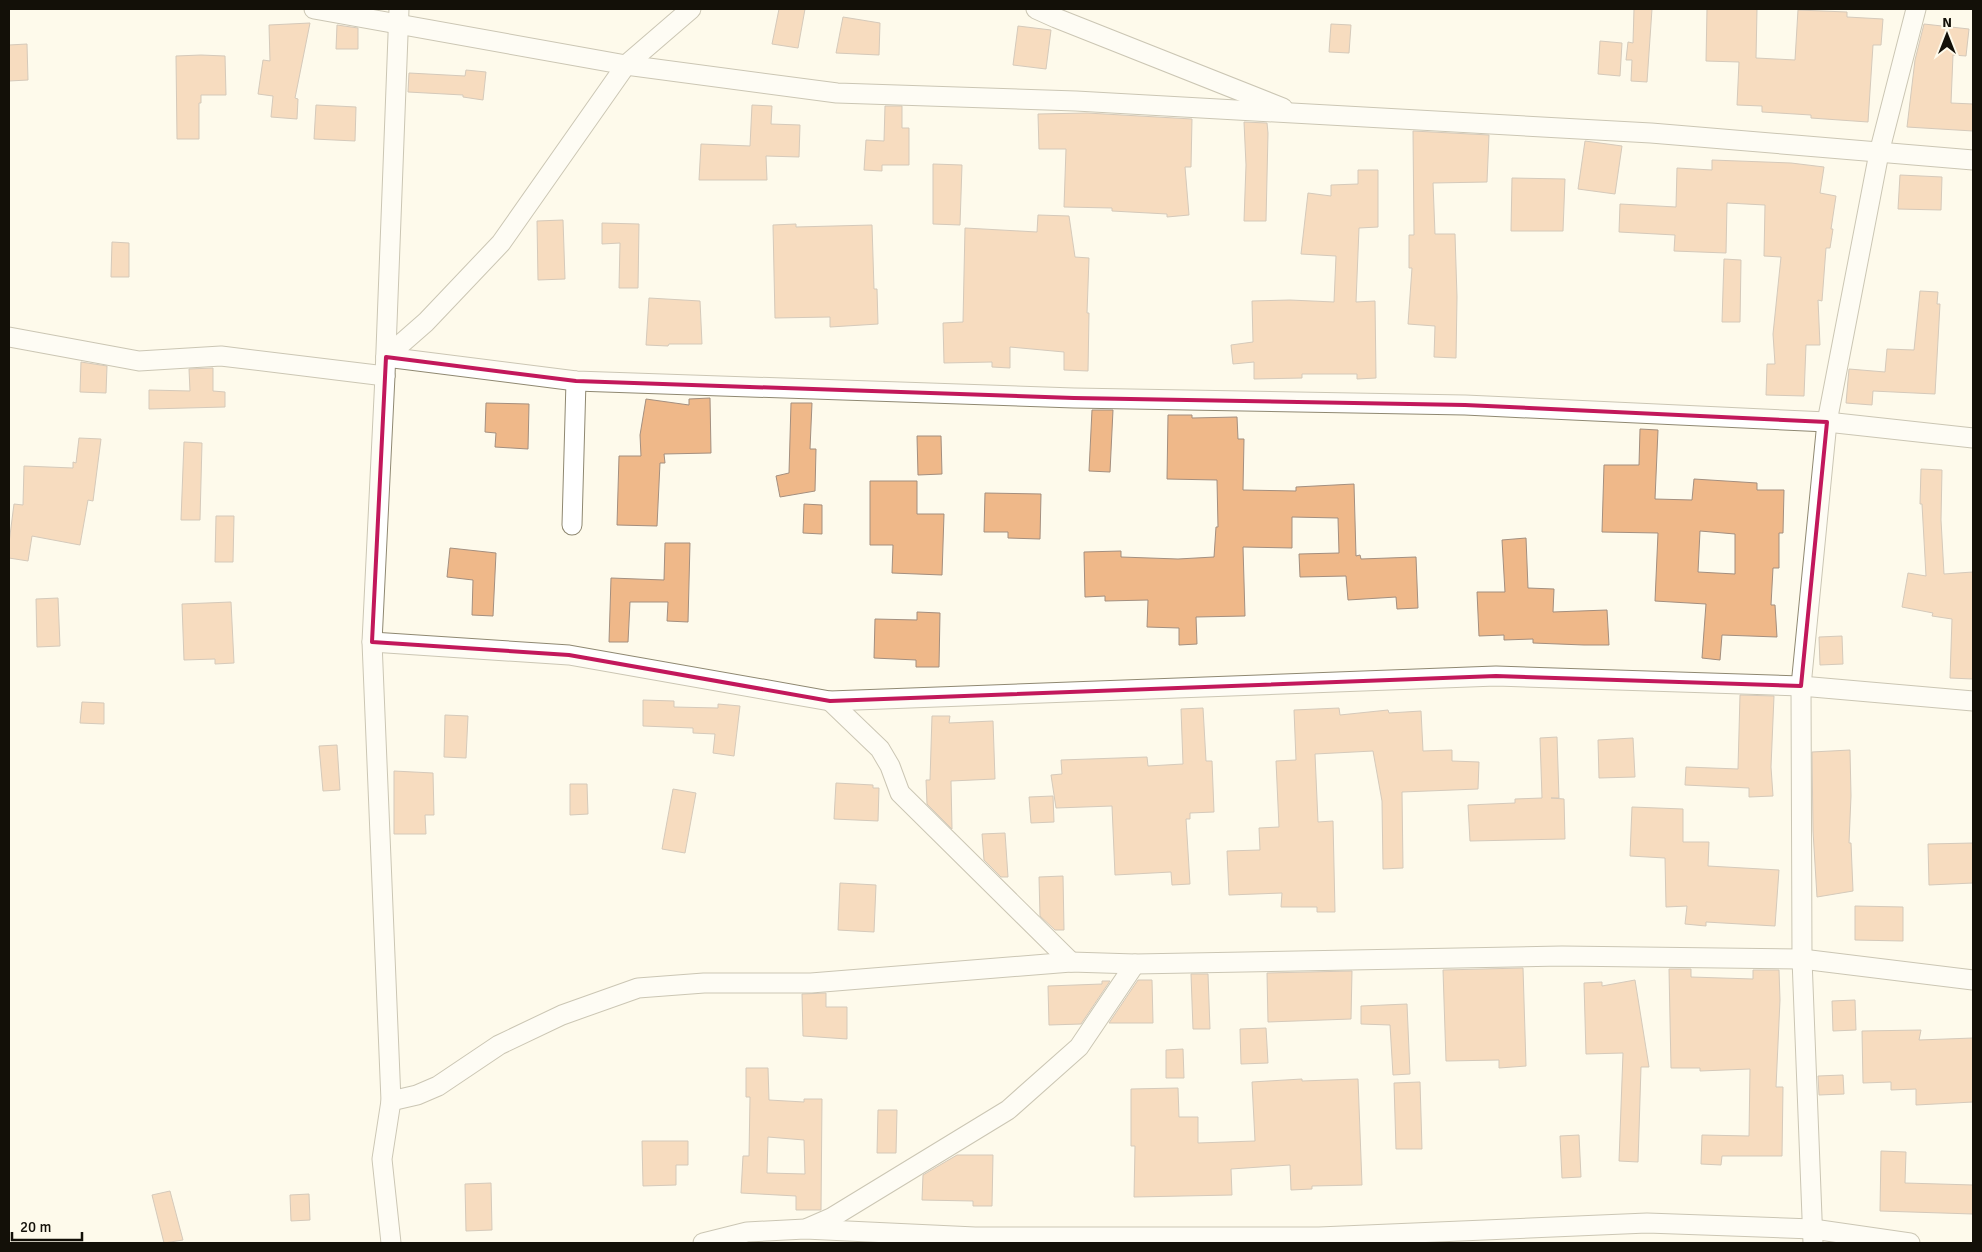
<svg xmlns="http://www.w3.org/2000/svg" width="1982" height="1252" viewBox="0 0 1982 1252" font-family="Signika,sans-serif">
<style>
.building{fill:#efb889;stroke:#a48f7f;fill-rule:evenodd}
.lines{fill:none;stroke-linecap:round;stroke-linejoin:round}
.street-casing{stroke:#8f8871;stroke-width:21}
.street{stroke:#fff;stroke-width:19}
.marked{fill:none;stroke:#c2185b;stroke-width:4;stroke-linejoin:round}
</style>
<rect width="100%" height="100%" fill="#fefaeb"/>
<g class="building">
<path d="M779 9H805L798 48 772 44Z"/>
<path d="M1634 9H1652L1647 82 1631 81 1632 60H1626L1628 42 1633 43Z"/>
<path d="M1707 9H1757L1756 58 1795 60 1798 10 1847 12V17L1883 19 1881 45H1873L1868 122 1811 118V115L1762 112V106L1737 105 1739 62 1706 61Z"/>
<path d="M843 17 880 23 879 55 836 53Z"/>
<path d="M310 23 295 98 298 99 297 119 271 117 273 96 258 94 263 60 270 61 269 25Z"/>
<path d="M1331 24 1351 25 1349 53 1329 52Z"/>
<path d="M1924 24 1969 29 1966 56 1953 55 1951 103 1973 104V131L1907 127 1915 60Z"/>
<path d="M337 25 358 28V49H336Z"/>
<path d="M1018 26 1051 30 1046 69 1013 65Z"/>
<path d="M1600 41 1622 43 1620 76 1598 74Z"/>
<path d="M27 44 28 80 9 81V45Z"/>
<path d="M201 55 225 56 226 95H201V103H199V139H177L176 56Z"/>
<path d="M466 70 486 72 483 100 463 97V95L408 92 409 73 465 76Z"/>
<path d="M316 105 356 107 355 141 314 139Z"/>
<path d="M752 105 772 106 771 124 800 125 799 157 766 156 767 180H699L701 144 750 146Z"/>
<path d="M885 106H902V128H909V165H882V171L864 170 866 140 884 141Z"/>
<path d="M1087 113 1192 119 1191 167H1185L1189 215 1167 217V214L1112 211V208L1064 207 1066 149H1039L1038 114Z"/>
<path d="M1244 122 1267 123 1268 133 1266 221H1244L1246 165Z"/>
<path d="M1413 131 1489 135 1487 182 1433 183 1435 234H1455L1457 297 1456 358 1434 357 1435 326 1408 324 1412 268H1409V235H1414Z"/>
<path d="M1585 141 1622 146 1615 194 1578 189Z"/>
<path d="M1712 160 1791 163 1824 167 1820 193 1836 196 1831 229H1833L1830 248H1826L1822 301 1818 300 1820 345H1806L1804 396 1766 395 1767 364H1775L1773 334 1781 257 1764 256 1765 205 1727 203 1726 253 1674 251 1675 235 1619 232 1620 204 1676 207 1677 168 1712 170Z"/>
<path d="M933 164 962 165 960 225 933 224Z"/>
<path d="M1358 170H1378V227L1359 228 1356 302 1375 301 1376 378 1357 379V374H1302V378L1254 379V362L1233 364 1231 345 1253 342 1252 301 1290 300 1334 302 1336 256 1301 254 1308 193 1331 196V185L1358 184Z"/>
<path d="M1900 175 1942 177 1941 210 1898 209Z"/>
<path d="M1512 178 1565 179 1563 231H1511Z"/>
<path d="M1038 215 1069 216 1075 257 1089 258 1087 313H1089L1088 371 1064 370V352L1010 347V368L992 367V362L944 363 943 323 963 322 965 228 1037 232Z"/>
<path d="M563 220 565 279 538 280 537 221Z"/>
<path d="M602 223 639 224 638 288H619L620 243 602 244Z"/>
<path d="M796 224V227L872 225 874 289H877L878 324 830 327V317L775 318 773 225Z"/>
<path d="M112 242 129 243V277H111Z"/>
<path d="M1724 259 1741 260 1740 322H1722Z"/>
<path d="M1920 291 1938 292 1937 304H1940L1935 394 1873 391 1872 405 1846 403 1849 369 1885 372 1887 349 1914 350Z"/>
<path d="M649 298 700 301 702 344H669L668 346 646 345Z"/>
<path d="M81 362 107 366 106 393 80 392Z"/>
<path d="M213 368V391L225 392V407L149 409V390L190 391 189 369Z"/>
<path d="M710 398 711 453 664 454 665 463H660L657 526 617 525 619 456H641L640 435 646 399 689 405V399Z"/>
<path d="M486 403 529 404 528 449 495 447 496 433 485 432Z"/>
<path d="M791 403H812L810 449H816L815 491 780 497 776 476 789 473Z"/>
<path d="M1092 410H1113L1110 472 1089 471Z"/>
<path d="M1168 415H1192V418L1237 417 1238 439H1244L1243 490 1296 491V487L1354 484 1356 556 1360 555 1361 559 1416 557 1418 608 1397 609 1396 597 1348 600 1346 576 1300 577 1299 554 1339 553 1338 518 1292 517V548L1243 547 1245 616 1196 617 1197 644 1179 645V628L1147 627 1148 600 1105 601V596L1085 597 1084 552 1121 551V557L1178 559 1214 557 1216 527H1218L1217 480 1167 479Z"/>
<path d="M1640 429 1658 430 1655 499 1692 500 1694 479 1757 483V490H1784L1783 533H1779V568H1773L1771 605H1775L1777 637 1722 635 1720 660 1702 658 1706 604 1655 601 1658 533 1602 532 1604 465H1639ZM1700 531 1735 534V574L1698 572Z"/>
<path d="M917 436H941L942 474 918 475Z"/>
<path d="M79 438 101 439 93 501 88 500 80 545 32 536 28 561 9 558V543L14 504 23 505 24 466 73 468V462L76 463Z"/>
<path d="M184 442 202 443 200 520H181Z"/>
<path d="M1921 469 1942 470 1941 520 1944 574 1973 572V679L1950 678 1952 619 1932 616 1933 613 1902 607 1908 573 1926 576 1922 504H1920Z"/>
<path d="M870 481H917V514H944L942 575 892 573 893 545H870Z"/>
<path d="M985 493 1041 494 1040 539 1008 538V532H984Z"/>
<path d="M804 504 822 505V534L803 533Z"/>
<path d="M216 516H234L233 562H215Z"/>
<path d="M1526 538 1528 588 1554 589 1553 612 1607 610 1609 645H1584L1533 643V639L1504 640V635L1479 636 1477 592H1505L1502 540Z"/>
<path d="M665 543H690L688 622 667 621 668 602H630L628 642H609L611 578 664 580Z"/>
<path d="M450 548 496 553 493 616 472 615 473 580 447 577Z"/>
<path d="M58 598 60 646 37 647 36 599Z"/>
<path d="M231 602 234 663 215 664V659L184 660 182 604Z"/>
<path d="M917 612 940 613 939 667H916V660L874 658 875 619 917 620Z"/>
<path d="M1842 636 1843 664 1820 665 1819 637Z"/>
<path d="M1740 695 1774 696 1771 767 1773 796 1749 797V788L1685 785 1686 767 1738 769Z"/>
<path d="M643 700 674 701V707L718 708V704L740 706 734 756 713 753 715 734 693 733V728L643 726Z"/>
<path d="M82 702 104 703V724L80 723Z"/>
<path d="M1203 708 1206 761H1212L1214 812 1190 813V819H1186L1190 884 1172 885 1171 872 1115 875 1112 806 1056 808 1051 775 1062 774 1061 760 1147 757 1148 766 1183 764 1181 709Z"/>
<path d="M1339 708 1340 715 1388 710 1389 713 1421 711 1423 751 1452 750V761L1479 762 1478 789 1402 792 1403 868 1383 869 1382 801 1373 751 1315 754 1318 822 1333 821 1335 912H1317V907H1281L1282 893 1229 895 1227 851 1260 850 1259 828 1279 827 1276 761 1296 760 1294 710Z"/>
<path d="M445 715 468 716 466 758 444 757Z"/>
<path d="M932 716H950L949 723 993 721 995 779 951 781 952 829 927 804 926 780H930Z"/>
<path d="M1557 737 1559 798H1551L1564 799 1565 839 1470 841 1468 805 1515 803V799L1542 798 1540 738Z"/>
<path d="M1633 738 1635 777 1599 778 1598 740Z"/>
<path d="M337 745 340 790 323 791 319 746Z"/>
<path d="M1850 750 1851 796 1849 843H1851L1853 891 1817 897 1813 831 1812 752Z"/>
<path d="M394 771 433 773 434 815H425L426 834H394Z"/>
<path d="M836 783 873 785V788H879L878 821 834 819Z"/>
<path d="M570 784H587L588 814 570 815Z"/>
<path d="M673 789 696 793 685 853 662 849Z"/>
<path d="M1053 796 1054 822 1031 823 1029 797Z"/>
<path d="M1632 807 1683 809V842H1709L1708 866 1779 870 1775 926 1706 922V926L1685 924 1687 906 1666 907 1665 858 1630 856Z"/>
<path d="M1005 833 1008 877H1001L984 860 982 834Z"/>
<path d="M1973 843V883L1929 885 1928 844Z"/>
<path d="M1063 876 1064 930H1055L1040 916 1039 877Z"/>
<path d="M840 883 876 885 874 932 838 930Z"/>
<path d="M1855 906 1903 907V941L1855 940Z"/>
<path d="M1523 968 1526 1066 1499 1068V1060L1446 1061 1443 970Z"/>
<path d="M1669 969H1691V977L1753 979V970H1779L1780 1000 1776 1087H1783L1782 1156H1722L1721 1165 1701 1164 1702 1135 1749 1136 1750 1069 1700 1071V1068H1671Z"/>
<path d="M1352 971 1351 1019 1268 1022 1267 973Z"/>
<path d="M1191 974H1208L1210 1029H1193Z"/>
<path d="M1138 980H1152L1153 1023H1109Z"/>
<path d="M1635 980 1649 1067H1641L1638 1162 1619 1161 1623 1053 1586 1054 1584 983 1602 982V986Z"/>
<path d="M1102 981H1110L1081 1024 1049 1025 1048 986 1102 984Z"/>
<path d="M826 993V1007H847V1039L803 1036 802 994Z"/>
<path d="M1855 1000 1856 1030 1833 1031 1832 1001Z"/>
<path d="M1407 1004 1410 1074 1393 1075 1390 1025 1361 1024V1006Z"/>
<path d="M1266 1028 1268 1063 1241 1064 1240 1029Z"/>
<path d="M1921 1030 1919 1040 1973 1038V1102L1916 1105V1089L1891 1090V1082L1863 1083 1862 1031Z"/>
<path d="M1183 1049 1184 1078H1166V1050Z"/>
<path d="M746 1068H768L769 1100 804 1102V1099H822L821 1210H796V1196L741 1193 743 1156H749L750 1097H746ZM768 1137 804 1140 805 1174 767 1173Z"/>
<path d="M1843 1075 1844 1094 1819 1095 1818 1076Z"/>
<path d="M1302 1079V1081L1358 1079 1362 1185 1312 1186V1189L1291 1190 1290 1165 1231 1169 1232 1195 1134 1197 1135 1146H1131V1089L1178 1088 1179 1117H1198V1143L1255 1141 1252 1082Z"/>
<path d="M1420 1082 1422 1149H1396L1394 1083Z"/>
<path d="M878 1110H897L896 1153H877Z"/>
<path d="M1579 1135 1581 1177 1562 1178 1560 1136Z"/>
<path d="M642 1141H688V1165H676V1185L643 1186Z"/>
<path d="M1881 1151 1906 1152 1905 1183 1973 1185V1214L1880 1211Z"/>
<path d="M957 1155H993L992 1206H973V1201L922 1200 923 1175Z"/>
<path d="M491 1183 492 1230 466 1231 465 1184Z"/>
<path d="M170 1191 183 1240 164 1243 152 1195Z"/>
<path d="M309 1194 310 1220 291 1221 290 1195Z"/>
</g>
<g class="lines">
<g class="street-casing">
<g id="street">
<path d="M314 9 626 65 837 93 1076 101 1651 133 1973 160"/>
<path d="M1036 9 1056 18 1283 108"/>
<path d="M9 337 139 361 221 356 385 376"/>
<path d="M386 357 576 381 1074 398 1465 405 1827 422 1973 438"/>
<path d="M386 357 426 322 501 243 626 65 691 9"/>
<path d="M572 525 576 381"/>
<path d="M372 642 569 655 830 701 1496 676 1801 686 1973 701"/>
<path d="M830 701 880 749 890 766 900 793 1071 962"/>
<path d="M391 1101 417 1095 438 1086 499 1045 562 1015 638 988 704 983H811L1071 962 1135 964 1562 956 1802 959 1973 980"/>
<path d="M808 1228 831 1218 1008 1110 1079 1047 1135 964"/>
<path d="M391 1243 382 1159 391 1101 372 642 385 376 399 9"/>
<path d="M703 1243 747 1232 805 1229 975 1237H1319L1647 1223 1813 1229 1910 1243"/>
<path d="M1813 1243 1802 959 1801 686 1827 422 1879 153 1916 9"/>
</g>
</g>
<use href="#street" class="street"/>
</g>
<path d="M0 0H1982V1252H0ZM386 357 576 381 1074 398 1465 405 1827 422 1801 686 1496 676 830 701 569 655 372 642Z" fill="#fefaeb" fill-opacity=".55" fill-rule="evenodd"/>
<path class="marked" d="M386 357 576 381 1074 398 1465 405 1827 422 1801 686 1496 676 830 701 569 655 372 642Z"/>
<rect width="1982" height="1252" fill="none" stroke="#131008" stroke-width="20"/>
<g transform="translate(1947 35)" stroke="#fefaeb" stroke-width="4" paint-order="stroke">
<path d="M0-4L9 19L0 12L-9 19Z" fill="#131008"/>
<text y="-8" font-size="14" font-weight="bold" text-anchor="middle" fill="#131008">N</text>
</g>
<path d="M12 1232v8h70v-8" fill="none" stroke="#131008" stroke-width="2.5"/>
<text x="20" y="1232" font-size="15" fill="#131008" stroke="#fefaeb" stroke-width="4" paint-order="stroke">20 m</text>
</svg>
